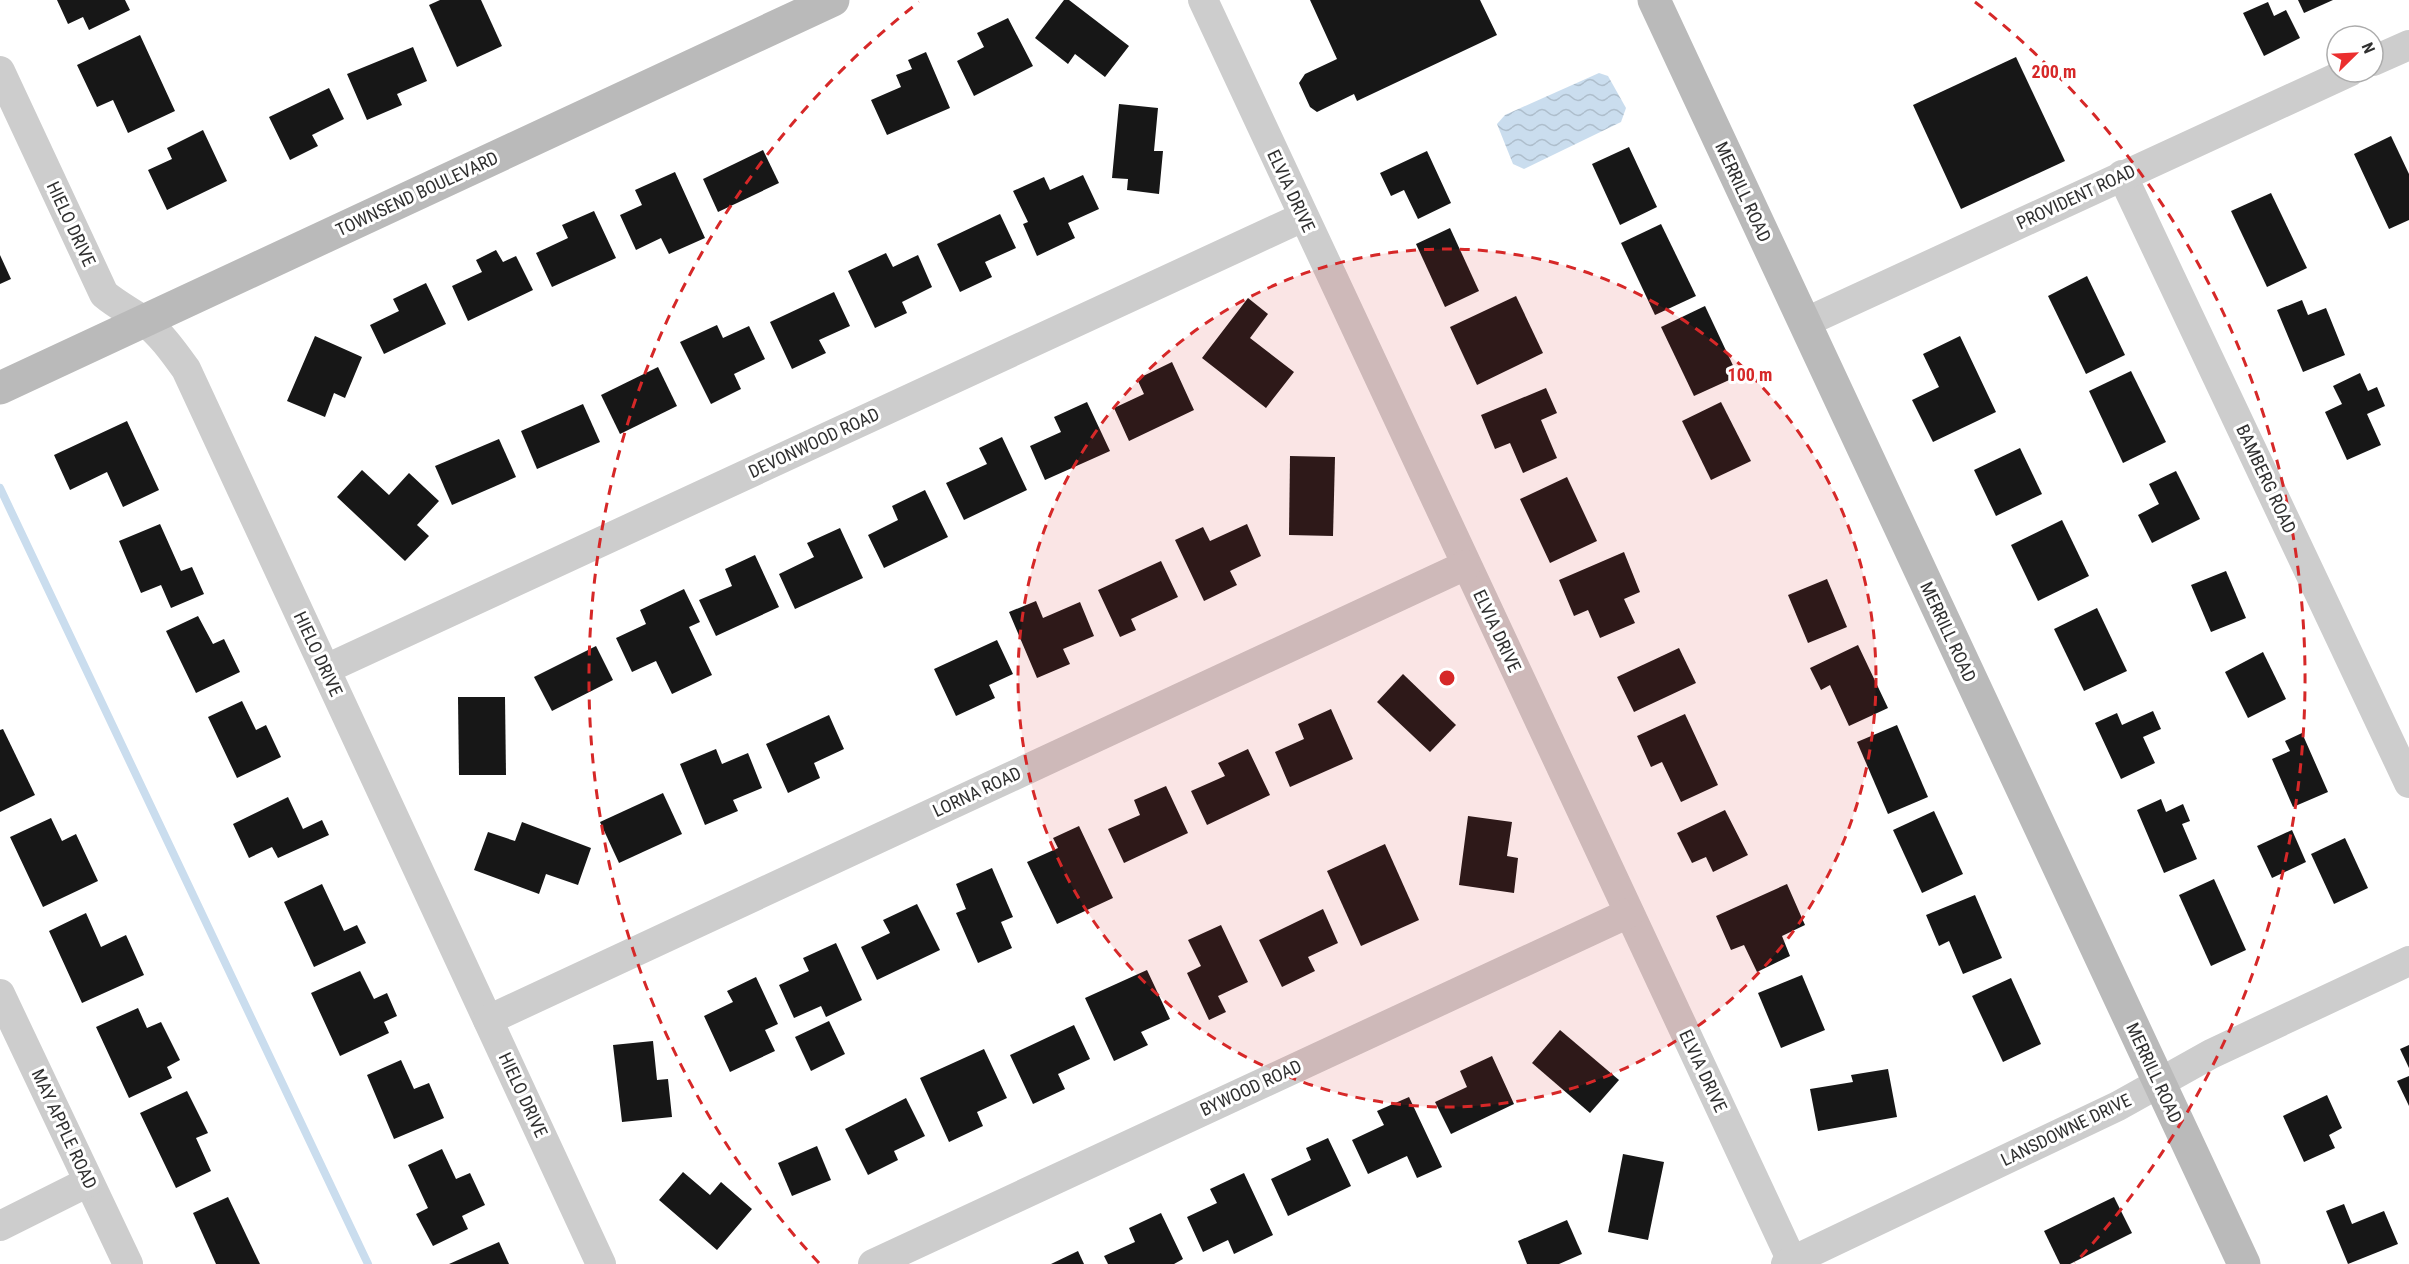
<svg xmlns="http://www.w3.org/2000/svg" width="2409" height="1264" viewBox="0 0 2409 1264" font-family="'Roboto Condensed',sans-serif">
<style>
.water{fill:url(#water-waves)}
.lines{fill:none;stroke-linecap:round;stroke-linejoin:round}
.stream{stroke:#caddee;stroke-width:8}
.building{fill:#171717}
.street{stroke:#cdcdcd;stroke-width:30}
.secondary{stroke:#bababa;stroke-width:33}
.ring{fill:none;stroke:#d62828;stroke-width:3;stroke-dasharray:10 8}
.labels{text-anchor:middle;stroke-width:6;stroke-linejoin:round;paint-order:stroke}
.street-label{font-size:18px;fill:#303030;stroke:#fff}
.centre{fill:#d62828;stroke:#fff;stroke-width:3}
.ring-label{font-size:18px;text-anchor:middle;font-weight:bold;fill:#d62828;stroke:#fff;stroke-width:6;stroke-linejoin:round;paint-order:stroke}
</style>
<defs>
<pattern id="water-waves" width="16" height="10" patternUnits="userSpaceOnUse" patternTransform="scale(1.5)"><rect width="16" height="10" fill="#caddee"/><path d="M0 5q4-4 8 0t8 0" fill="none" stroke="#aebecc"/></pattern>
</defs>
<rect width="100%" height="100%" fill="#fff"/>
<path class="water" d="M1599 73 1608 76 1626 108 1621 122 1524 169 1513 164 1497 124 1505 115Z"/>
<g class="lines">
<path class="stream" d="M0 488 368 1264"/>
</g>
<g class="building">
<path d="M57 0H125L130 10 89 30 83 17 68 24Z"/>
<path d="M440 0H481L502 46 457 67 429 5Z"/>
<path d="M1064 0H1069L1129 46 1105 77 1075 54 1068 64 1035 38Z"/>
<path d="M1310 0H1480L1497 35 1357 101 1354 94 1317 112 1310 107 1299 83 1305 74 1337 59Z"/>
<path d="M2298 0H2333L2304 13Z"/>
<path d="M2268 2 2274 16 2286 10 2300 38 2264 56 2243 13Z"/>
<path d="M1008 18 1033 66 974 96 957 61 984 47 977 33Z"/>
<path d="M140 35 175 111 128 133 113 100 97 107 77 65Z"/>
<path d="M413 47 427 81 397 94 402 105 367 120 347 74Z"/>
<path d="M926 52 950 108 887 135 871 100 901 87 896 75 912 69 908 60Z"/>
<path d="M2016 57 2065 161 1961 209 1913 105Z"/>
<path d="M329 88 344 119 312 135 318 146 290 160 269 117Z"/>
<path d="M1119 104 1158 108 1154 151H1163L1159 194 1127 190 1128 179 1112 178Z"/>
<path d="M203 130 227 181 167 210 148 170 172 159 167 148Z"/>
<path d="M2391 136 2409 174V220L2389 229 2354 154Z"/>
<path d="M1629 147 1657 207 1620 225 1592 164Z"/>
<path d="M763 150 779 183 718 212 703 179Z"/>
<path d="M1427 151 1451 203 1418 219 1404 190 1391 196 1380 173Z"/>
<path d="M675 172 705 238 669 254 661 238 636 250 620 215 642 205 635 190Z"/>
<path d="M1083 175 1099 209 1068 223 1075 238 1037 256 1023 224 1028 222 1013 191 1044 177 1050 190Z"/>
<path d="M2271 193 2307 268 2267 287 2231 211Z"/>
<path d="M594 211 616 258 552 287 536 253 568 238 562 225Z"/>
<path d="M1000 214 1016 248 985 262 992 277 960 292 937 244Z"/>
<path d="M1661 224 1696 296 1655 315 1621 243Z"/>
<path d="M1450 228 1479 291 1445 307 1416 244Z"/>
<path d="M496 250 503 262 516 256 533 290 468 321 452 286 482 272 476 260Z"/>
<path d="M886 253 893 267 918 255 932 287 902 302 907 313 875 328 848 271Z"/>
<path d="M0 255 11 279 0 284Z"/>
<path d="M2087 276 2125 355 2086 374 2048 296Z"/>
<path d="M426 283 446 324 384 354 370 325 399 311 393 299Z"/>
<path d="M834 292 850 326 819 340 826 353 792 369 770 322Z"/>
<path d="M1516 296 1543 353 1477 385 1450 327Z"/>
<path d="M1248 298 1268 314 1250 338 1294 372 1266 408 1202 358Z"/>
<path d="M2302 300 2308 315 2326 308 2345 355 2303 372 2277 310Z"/>
<path d="M1705 306 1738 376 1694 396 1661 327Z"/>
<path d="M717 325 723 338 749 326 765 359 734 374 741 389 711 404 680 342Z"/>
<path d="M315 336 362 357 345 398 334 393 325 417 287 401Z"/>
<path d="M1960 336 1996 412 1933 442 1912 400 1939 387 1923 354Z"/>
<path d="M1172 362 1194 410 1129 441 1114 408 1144 394 1137 379Z"/>
<path d="M658 367 677 406 620 434 601 395Z"/>
<path d="M2131 371 2166 442 2123 463 2089 391Z"/>
<path d="M2360 373 2368 391 2377 387 2385 406 2367 414 2381 445 2347 460 2325 412 2342 404 2333 386Z"/>
<path d="M1546 388 1557 413 1541 420 1557 458 1523 473 1510 443 1495 449 1481 415Z"/>
<path d="M1087 402 1110 451 1045 480 1030 446 1061 432 1054 417Z"/>
<path d="M1721 402 1751 461 1711 480 1682 421Z"/>
<path d="M583 404 600 442 537 469 521 431Z"/>
<path d="M127 421 159 490 123 507 107 472 70 490 54 455Z"/>
<path d="M1002 437 1027 490 964 520 946 483 987 464 979 448Z"/>
<path d="M499 439 516 477 452 505 435 466Z"/>
<path d="M2020 448 2042 494 1996 516 1974 470Z"/>
<path d="M1290 456 1335 457 1333 536 1289 535Z"/>
<path d="M362 470 389 495 409 473 439 501 417 525 429 536 405 561 337 497Z"/>
<path d="M2176 471 2200 519 2152 543 2138 515 2159 504 2149 484Z"/>
<path d="M1567 477 1597 541 1550 563 1520 499Z"/>
<path d="M925 490 948 537 884 568 868 535 898 520 892 506Z"/>
<path d="M2062 520 2089 576 2038 601 2011 545Z"/>
<path d="M160 524 181 571 192 567 204 594 171 608 161 585 141 593 119 541Z"/>
<path d="M1247 524 1261 556 1230 571 1237 585 1204 601 1175 540 1203 527 1210 541Z"/>
<path d="M840 528 863 578 795 609 779 574 814 557 807 543Z"/>
<path d="M1624 552 1640 592 1624 599 1635 623 1600 638 1588 610 1574 616 1559 580Z"/>
<path d="M755 555 779 607 716 636 699 600 732 586 725 569Z"/>
<path d="M1161 561 1178 597 1131 619 1136 630 1120 637 1098 590Z"/>
<path d="M2226 571 2246 618 2211 632 2191 585Z"/>
<path d="M1827 579 1847 627 1808 643 1788 595Z"/>
<path d="M684 589 700 622 689 627 712 675 672 694 656 661 632 672 616 638 646 624 640 610Z"/>
<path d="M1036 601 1043 618 1080 602 1094 636 1063 649 1070 664 1037 678 1009 612Z"/>
<path d="M2097 608 2127 671 2084 691 2054 629Z"/>
<path d="M198 616 213 644 224 639 240 672 196 693 166 631Z"/>
<path d="M997 640 1013 674 989 685 995 698 956 716 934 669Z"/>
<path d="M1858 645 1888 708 1849 726 1830 685 1821 690 1810 668Z"/>
<path d="M596 646 613 680 552 711 534 677Z"/>
<path d="M1679 648 1696 683 1634 712 1617 677Z"/>
<path d="M2263 652 2286 699 2248 718 2225 672Z"/>
<path d="M1403 674 1456 725 1430 752 1377 702Z"/>
<path d="M458 697H505L506 775H459Z"/>
<path d="M242 701 256 730 266 725 281 757 237 778 208 717Z"/>
<path d="M1331 709 1353 759 1290 787 1275 752 1304 739 1298 724Z"/>
<path d="M2153 711 2161 729 2143 737 2155 763 2121 779 2095 723 2117 713 2122 725Z"/>
<path d="M1685 714 1718 785 1681 802 1662 762 1651 767 1637 736Z"/>
<path d="M829 715 844 749 814 763 820 778 788 793 766 744Z"/>
<path d="M1897 725 1928 797 1888 814 1857 742Z"/>
<path d="M3 729 35 795 0 812V730Z"/>
<path d="M2302 733 2328 792 2293 807 2272 759 2290 751 2285 741Z"/>
<path d="M716 749 722 764 748 753 762 788 733 800 738 811 705 825 680 764Z"/>
<path d="M1248 749 1270 795 1207 825 1191 791 1225 776 1218 763Z"/>
<path d="M1166 786 1188 833 1124 863 1108 829 1140 815 1134 800Z"/>
<path d="M663 793 682 834 619 863 600 822Z"/>
<path d="M288 797 303 829 322 820 329 835 278 858 272 847 249 858 233 824Z"/>
<path d="M2161 799 2166 812 2183 804 2190 821 2182 824 2197 859 2164 873 2137 810Z"/>
<path d="M1725 810 1748 855 1713 872 1706 857 1692 863 1677 833Z"/>
<path d="M1934 811 1963 874 1922 893 1893 830Z"/>
<path d="M1468 816 1512 822 1507 856 1518 858 1514 893 1459 885Z"/>
<path d="M51 818 62 841 76 834 98 881 43 907 10 837Z"/>
<path d="M522 822 591 848 578 885 546 874 539 894 474 870 488 832 515 841Z"/>
<path d="M1079 826 1113 898 1057 924 1027 862 1058 848 1053 838Z"/>
<path d="M2292 830 2306 862 2272 878 2257 846Z"/>
<path d="M2345 838 2368 888 2334 904 2311 854Z"/>
<path d="M1385 844 1419 920 1361 946 1327 871Z"/>
<path d="M992 868 1013 917 1001 922 1012 948 978 963 956 913 966 909 956 884Z"/>
<path d="M2214 879 2246 950 2211 966 2179 895Z"/>
<path d="M322 884 344 931 357 925 366 943 314 967 284 902Z"/>
<path d="M1787 884 1805 925 1782 936 1790 956 1757 972 1744 945 1731 950 1716 916Z"/>
<path d="M1975 895 2002 958 1963 974 1949 941 1939 946 1926 915Z"/>
<path d="M917 904 940 950 877 980 861 947 890 933 883 920Z"/>
<path d="M1323 909 1338 943 1308 957 1315 971 1282 987 1259 940Z"/>
<path d="M86 913 101 947 126 935 144 975 82 1003 49 931Z"/>
<path d="M1221 925 1248 982 1218 996 1226 1012 1209 1020 1187 973 1201 966 1188 940Z"/>
<path d="M836 943 862 1000 826 1017 821 1006 794 1018 779 985 809 971 803 958Z"/>
<path d="M1147 970 1170 1019 1141 1032 1148 1045 1114 1061 1085 998Z"/>
<path d="M360 971 374 999 387 993 397 1016 384 1022 389 1033 340 1056 311 993Z"/>
<path d="M1802 975 1825 1030 1781 1048 1758 993Z"/>
<path d="M756 977 778 1024 765 1030 775 1051 730 1072 704 1016 733 1002 727 991Z"/>
<path d="M2011 978 2041 1044 2003 1062 1972 996Z"/>
<path d="M138 1008 147 1028 161 1022 180 1060 167 1067 172 1078 129 1098 96 1027Z"/>
<path d="M829 1021 845 1054 811 1071 795 1037Z"/>
<path d="M1074 1025 1090 1059 1058 1074 1065 1089 1033 1104 1010 1055Z"/>
<path d="M1560 1030 1619 1080 1590 1113 1532 1063Z"/>
<path d="M653 1041 657 1080 668 1079 672 1117 622 1122 613 1045Z"/>
<path d="M2409 1045V1068L2400 1049Z"/>
<path d="M984 1049 1007 1098 977 1112 983 1126 949 1142 920 1078Z"/>
<path d="M1492 1056 1514 1104 1451 1134 1435 1102 1467 1087 1460 1071Z"/>
<path d="M401 1060 414 1089 429 1083 444 1118 394 1139 367 1075Z"/>
<path d="M1888 1069 1897 1117 1818 1131 1810 1089 1853 1082 1851 1075Z"/>
<path d="M2409 1076V1106L2397 1081Z"/>
<path d="M187 1091 208 1133 196 1138 211 1171 176 1188 140 1113Z"/>
<path d="M2327 1095 2342 1128 2329 1135 2335 1148 2304 1162 2283 1116Z"/>
<path d="M1409 1097 1442 1167 1417 1178 1407 1156 1368 1174 1352 1140 1384 1125 1377 1111Z"/>
<path d="M906 1098 925 1136 894 1151 898 1160 868 1175 845 1129Z"/>
<path d="M1328 1138 1351 1186 1288 1216 1271 1179 1311 1160 1306 1148Z"/>
<path d="M817 1146 831 1180 792 1196 778 1163Z"/>
<path d="M442 1149 456 1179 470 1173 485 1205 462 1216 468 1229 433 1246 416 1214 428 1208 408 1165Z"/>
<path d="M1623 1154 1664 1162 1648 1240 1608 1232Z"/>
<path d="M683 1172 710 1195 721 1182 752 1209 717 1250 659 1200Z"/>
<path d="M1244 1173 1273 1235 1234 1254 1228 1240 1203 1252 1187 1217 1217 1203 1210 1189Z"/>
<path d="M228 1197 260 1264H216L193 1213Z"/>
<path d="M2114 1197 2132 1233 2070 1264H2060L2044 1231Z"/>
<path d="M2344 1204 2352 1224 2384 1211 2398 1244 2348 1264 2326 1211Z"/>
<path d="M1161 1213 1183 1259 1174 1264H1108L1104 1256 1135 1242 1129 1228Z"/>
<path d="M1567 1220 1582 1254 1559 1264H1527L1518 1241Z"/>
<path d="M499 1242 509 1264H449Z"/>
<path d="M1078 1251 1084 1264H1051Z"/>
</g>
<g class="lines">
<g class="street">
<path d="M1203 0 1792 1261"/>
<path d="M2373 61 2409 45"/>
<path d="M0 71 104 294C117 305 131 312 144 321 161 334 173 351 186 369L601 1264"/>
<path d="M2122 175 2409 783"/>
<path d="M1804 323 2349 72"/>
<path d="M326 669 1303 217"/>
<path d="M0 994 128 1264"/>
<path d="M488 1020 1466 565"/>
<path d="M0 1226 88 1182"/>
<path d="M873 1264 1629 913"/>
<path d="M1786 1264 2118 1106 2211 1054 2409 961"/>
</g>
<g class="secondary">
<path d="M1654 0 2244 1264"/>
<path d="M0 388 833 0"/>
</g>
</g>
<circle cx="1447" cy="678" r="429" fill="#d62828" fill-opacity=".12"/>
<g class="ring">
<circle cx="1447" cy="678" r="429"/>
<path d="M819 1263A858 858 0 0 1 919 2M1975 2A858 858 0 0 1 2075 1263"/>
</g>
<g class="labels">
<g class="street-label">
<text transform="translate(1291 191) rotate(65)" y="6">ELVIA DRIVE</text>
<text transform="translate(1743 192) rotate(65)" y="6">MERRILL ROAD</text>
<text transform="translate(417 194) rotate(-25)" y="6">TOWNSEND BOULEVARD</text>
<text transform="translate(2076 197) rotate(-25)" y="6">PROVIDENT ROAD</text>
<text transform="translate(71 224) rotate(65)" y="6">HIELO DRIVE</text>
<text transform="translate(814 443) rotate(-25)" y="6">DEVONWOOD ROAD</text>
<text transform="translate(2266 479) rotate(65)" y="6">BAMBERG ROAD</text>
<text transform="translate(1497 631) rotate(65)" y="6">ELVIA DRIVE</text>
<text transform="translate(1948 632) rotate(65)" y="6">MERRILL ROAD</text>
<text transform="translate(318 654) rotate(65)" y="6">HIELO DRIVE</text>
<text transform="translate(977 792) rotate(-25)" y="6">LORNA ROAD</text>
<text transform="translate(1703 1071) rotate(65)" y="6">ELVIA DRIVE</text>
<text transform="translate(2154 1073) rotate(65)" y="6">MERRILL ROAD</text>
<text transform="translate(1251 1088) rotate(-25)" y="6">BYWOOD ROAD</text>
<text transform="translate(523 1095) rotate(65)" y="6">HIELO DRIVE</text>
<text transform="translate(64 1129) rotate(65)" y="6">MAY APPLE ROAD</text>
<text transform="translate(2066 1130) rotate(-26)" y="6">LANSDOWNE DRIVE</text>
</g>
</g>
<circle cx="1447" cy="678" r="9" class="centre"/>
<g class="ring-label">
<text x="2054" y="78">200 m</text>
<text x="1750" y="381">100 m</text>
</g>
<g transform="translate(2355 54) rotate(66)"><circle r="28" fill="#ffffff" stroke="#acacac" stroke-width="1.5"/>
<path d="M0-4.5L10 22L0 15L-10 22Z" fill="#eb2f2f"/>
<text y="-9" font-size="16" font-weight="bold" text-anchor="middle" fill="#303030">N</text>
</g>
</svg>
